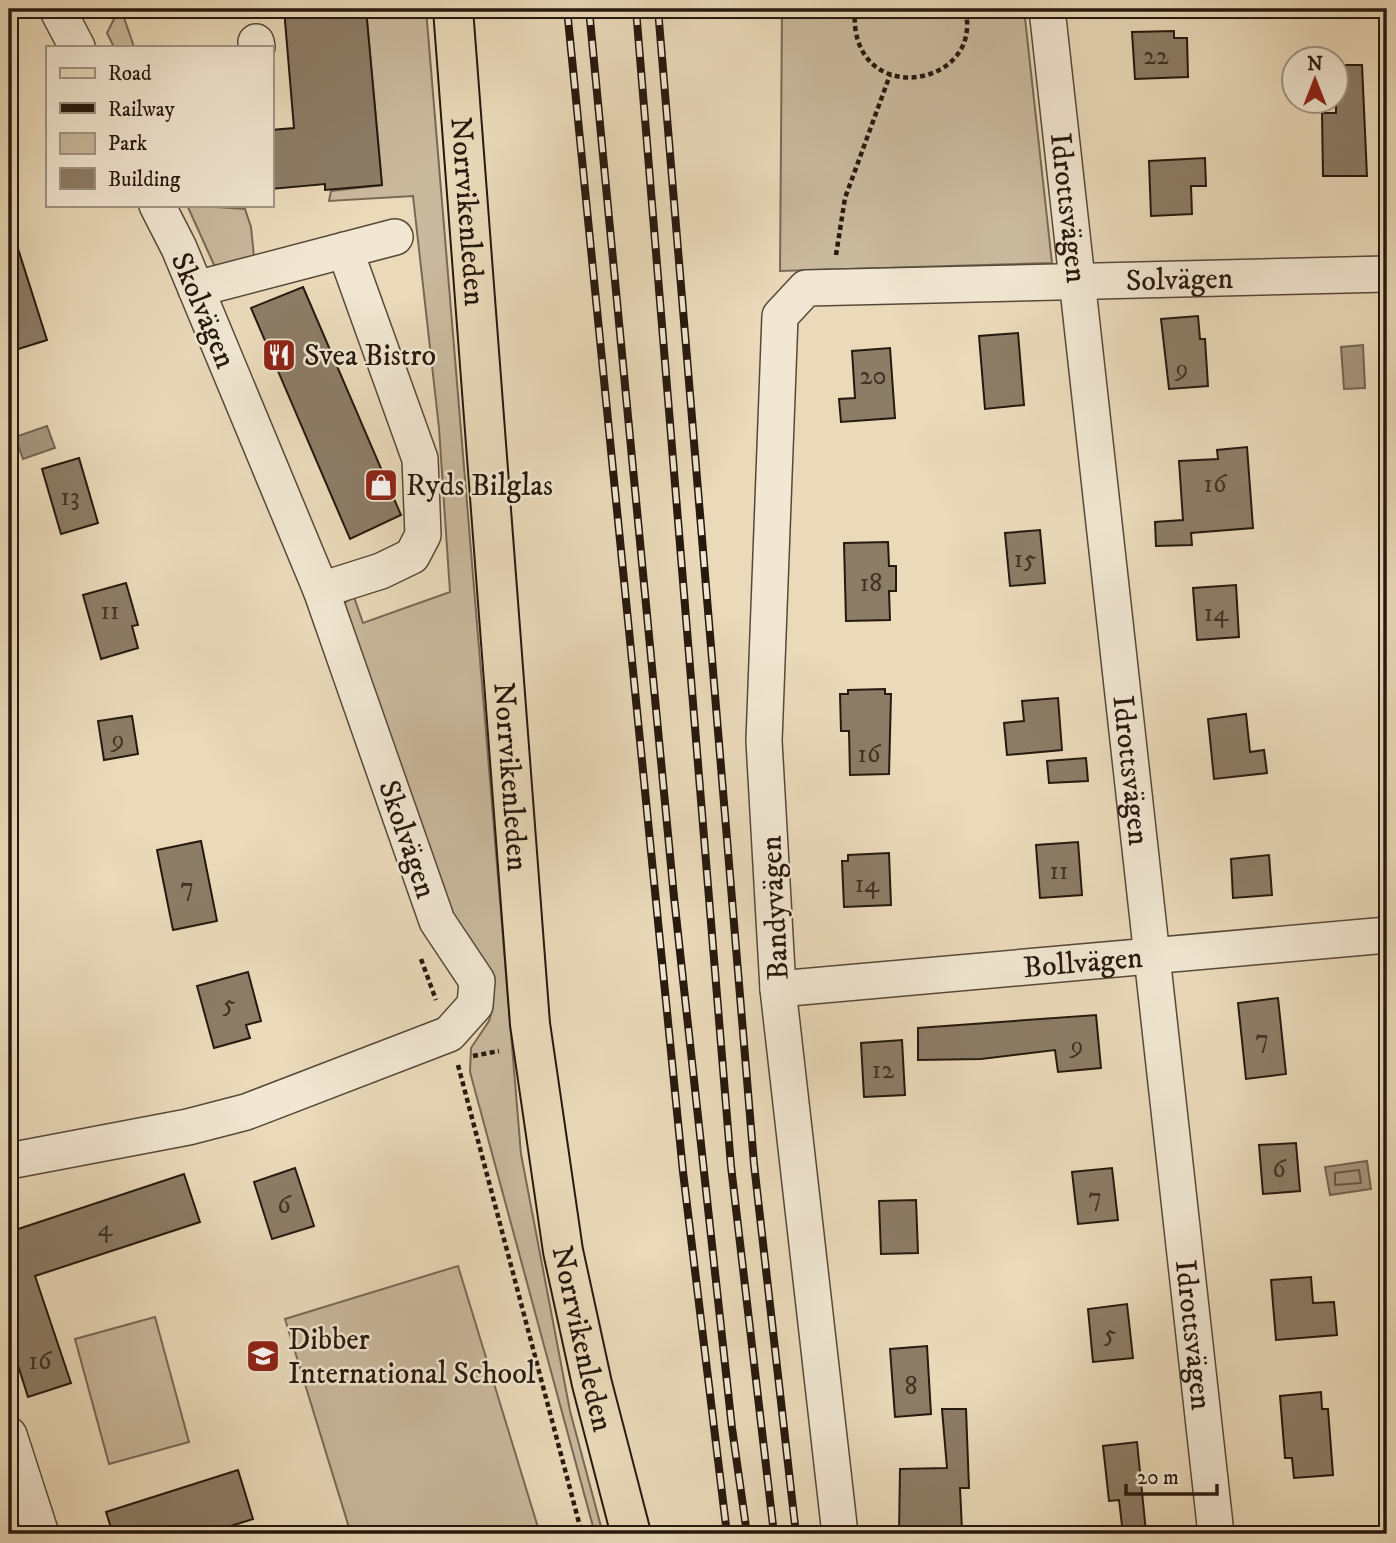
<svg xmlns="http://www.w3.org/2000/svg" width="1396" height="1543" viewBox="0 0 1396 1543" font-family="'IM FELL DW Pica',serif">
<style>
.green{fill:#c9b99d;stroke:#786956;stroke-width:2}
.water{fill:#a79880;stroke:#736552;stroke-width:2}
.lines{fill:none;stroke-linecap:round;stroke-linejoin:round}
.shore{stroke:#665847;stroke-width:2}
.building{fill:#8c7d67;stroke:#26190e;stroke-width:2}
.minor-casing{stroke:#574939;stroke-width:38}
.major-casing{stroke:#26190e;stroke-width:42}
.path{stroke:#26190e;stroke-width:4.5;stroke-dasharray:5 3.5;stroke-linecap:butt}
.minor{stroke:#f1e7d2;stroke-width:35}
.major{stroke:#eadaba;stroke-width:38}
.rail-casing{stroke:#26190e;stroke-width:8}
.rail{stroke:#f1e7d2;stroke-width:5;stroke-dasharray:16;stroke-linecap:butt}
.labels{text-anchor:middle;stroke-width:5;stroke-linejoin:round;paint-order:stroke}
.number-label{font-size:26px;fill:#403224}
.street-label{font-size:30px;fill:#26190e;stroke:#f1e7d2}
.poi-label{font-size:30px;fill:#26190e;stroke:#f1e7d2;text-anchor:start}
</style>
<rect width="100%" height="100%" fill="#eadaba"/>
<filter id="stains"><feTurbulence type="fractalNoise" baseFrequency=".00286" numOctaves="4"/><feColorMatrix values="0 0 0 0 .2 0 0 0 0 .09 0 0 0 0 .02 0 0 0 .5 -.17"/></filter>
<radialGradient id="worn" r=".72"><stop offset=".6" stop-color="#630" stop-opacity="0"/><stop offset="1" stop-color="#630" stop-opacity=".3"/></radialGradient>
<g class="green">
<path d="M119 9H121L134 47H114L107 33Z"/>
<path d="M366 9H426L521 1154 570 1411 603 1534H595L470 1072 471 1048 489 1021 493 1007V987L452 917 341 605 354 597 363 623 450 592 439 428 413 196 329 201 331 191 382 185Z"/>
<path d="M782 9H1024L1052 263 780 271Z"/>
<path d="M187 205 245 209 251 227 254 257 215 267Z"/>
<path d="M458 1266 540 1534H351L285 1319Z"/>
<path d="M155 1317 189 1442 109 1464 75 1339Z"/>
</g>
<g class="water">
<path d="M1363 345 1365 388 1344 389 1341 347Z"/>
<path d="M47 426 55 448 23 459 15 437Z"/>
<path d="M1367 1161 1371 1189 1330 1195 1325 1167Z"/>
</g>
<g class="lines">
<path class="shore" d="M1359 1170 1361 1183 1335 1185V1173Z"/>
</g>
<g class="building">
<path d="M284 9H366L382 185 325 190V184L271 189V130L294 128Z"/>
<path d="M1174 31V38H1187L1188 77 1135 79 1132 32Z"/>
<path d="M1336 65H1362L1367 176H1323L1322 113H1336Z"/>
<path d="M1205 158 1206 186H1191L1192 214 1151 216 1149 161Z"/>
<path d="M14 236 47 340 9 352V237Z"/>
<path d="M303 287 401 515 350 539 251 308Z"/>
<path d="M1198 316 1200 339H1205L1208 386 1169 389 1161 319Z"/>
<path d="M1018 333 1024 405 985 409 979 336Z"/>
<path d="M890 348 895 418 841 422 839 399 855 398 852 351Z"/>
<path d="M1247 447 1253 528 1191 533 1192 545 1156 546 1155 522 1183 520 1179 461 1218 459 1217 450Z"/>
<path d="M79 458 98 523 61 534 42 469Z"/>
<path d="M1040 530 1045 583 1010 586 1005 533Z"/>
<path d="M888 542 889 566H896V591H889L890 620 846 621 844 543Z"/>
<path d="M126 583 138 625 132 626 138 648 101 659 83 595Z"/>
<path d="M1236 585 1239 637 1197 640 1193 588Z"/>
<path d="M885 689V694H891L889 774 850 775 849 731H841L840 694H848V690Z"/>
<path d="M1058 698 1062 750 1007 755 1004 723 1024 721 1022 701Z"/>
<path d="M1246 714 1250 752 1264 750 1267 773 1214 779 1208 719Z"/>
<path d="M132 716 138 754 104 760 98 721Z"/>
<path d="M1086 758 1088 781 1049 783 1047 761Z"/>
<path d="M201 841 217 921 173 930 157 850Z"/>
<path d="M1078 842 1082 895 1040 898 1036 845Z"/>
<path d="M889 853 891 905 844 907 842 861H848V855Z"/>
<path d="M1269 855 1272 895 1233 898 1231 859Z"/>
<path d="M248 972 261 1021 246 1025 250 1038 214 1048 197 986Z"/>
<path d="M1278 998 1286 1074 1246 1079 1238 1003Z"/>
<path d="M1096 1015 1101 1068 1058 1072 1055 1050 981 1059 918 1060V1028Z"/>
<path d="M902 1040 905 1095 864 1097 861 1043Z"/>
<path d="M1296 1143 1300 1191 1263 1194 1259 1145Z"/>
<path d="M295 1168 314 1226 272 1239 254 1182Z"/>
<path d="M1112 1168 1118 1220 1078 1224 1072 1172Z"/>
<path d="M184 1174 200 1222 35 1276 71 1383 28 1397 9 1337V1232Z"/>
<path d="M916 1200 918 1253 881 1254 879 1201Z"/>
<path d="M1311 1277 1313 1303 1334 1302 1337 1335 1276 1340 1271 1280Z"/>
<path d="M1127 1304 1133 1358 1093 1362 1088 1309Z"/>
<path d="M927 1346 931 1414 895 1417 890 1349Z"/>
<path d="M1321 1392 1322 1409H1328L1333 1475 1294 1478 1292 1458H1285L1280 1396Z"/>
<path d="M942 1409H966L969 1488H960L962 1530 943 1531V1534H899L900 1469 947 1468Z"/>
<path d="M1137 1442 1146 1532 1123 1534 1119 1500 1109 1501 1103 1446Z"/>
<path d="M238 1470 253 1519 205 1534H113L106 1512Z"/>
</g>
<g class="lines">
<g class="minor-casing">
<g id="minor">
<path d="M57 9 77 47"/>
<path id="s1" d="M1047 9 1216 1534"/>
<path d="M256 42 257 47"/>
<path d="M196 289 395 237"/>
<path d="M321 590 381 571 412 556 423 535 420 459 345 250"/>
<path id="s2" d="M778 989 1387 935"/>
<path d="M9 1161 188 1127 246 1112 449 1034 475 1005 477 981 437 921 321 590 179 248 157 205"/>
<path d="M9 1435 41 1534"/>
<path id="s3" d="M840 1534 778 989 764 741 780 316 806 288 1387 274"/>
</g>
</g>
<g class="major-casing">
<g id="major">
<path id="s4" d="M453 9 530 1024 563 1251 592 1384 631 1534"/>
</g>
</g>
<g class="path">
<path d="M855 9C847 111 986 89 965 9"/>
<path d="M836 255 845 198 890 75"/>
<path d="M421 959 436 1000"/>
<path d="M473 1056 499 1051"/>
<path d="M458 1065 582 1534"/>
</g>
<use href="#minor" class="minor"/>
<use href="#major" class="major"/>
<g class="rail-casing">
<g id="rail">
<path d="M567 9 683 1172 727 1534"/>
<path d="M589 9 674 897 732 1428 747 1534"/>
<path d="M636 9 731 1166 774 1534"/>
<path d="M658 9 754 1164 796 1534"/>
</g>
</g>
<use href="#rail" class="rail"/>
</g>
<defs>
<g id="restaurant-square" transform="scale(1.75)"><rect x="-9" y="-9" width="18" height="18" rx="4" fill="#8f2418" stroke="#f1e7d2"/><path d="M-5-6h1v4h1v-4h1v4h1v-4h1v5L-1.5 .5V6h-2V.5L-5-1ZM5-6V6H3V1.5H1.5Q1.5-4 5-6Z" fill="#fff"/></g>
<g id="shop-square" transform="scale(1.75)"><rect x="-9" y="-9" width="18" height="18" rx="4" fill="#8f2418" stroke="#f1e7d2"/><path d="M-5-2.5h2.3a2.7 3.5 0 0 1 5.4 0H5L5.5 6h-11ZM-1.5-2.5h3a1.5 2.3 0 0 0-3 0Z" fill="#fff"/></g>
<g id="school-square" transform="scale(1.75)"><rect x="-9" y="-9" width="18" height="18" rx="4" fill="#8f2418" stroke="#f1e7d2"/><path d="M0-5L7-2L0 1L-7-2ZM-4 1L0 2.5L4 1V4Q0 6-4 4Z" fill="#fff"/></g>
</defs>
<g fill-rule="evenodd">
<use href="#restaurant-square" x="279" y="355"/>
<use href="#shop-square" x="381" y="485"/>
<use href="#school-square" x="263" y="1356"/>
</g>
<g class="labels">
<g class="number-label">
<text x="1156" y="64">22</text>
<text x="1182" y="376">9</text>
<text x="873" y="384">20</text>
<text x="1215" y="492">16</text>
<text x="70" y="505">13</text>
<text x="1025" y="567">15</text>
<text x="871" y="591">18</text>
<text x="110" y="619">11</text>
<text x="1216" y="621">14</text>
<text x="118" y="747">9</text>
<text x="869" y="762">16</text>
<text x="1059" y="879">11</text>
<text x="867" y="892">14</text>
<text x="187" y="895">7</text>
<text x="229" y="1012">5</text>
<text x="1262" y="1047">7</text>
<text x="1077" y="1053">9</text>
<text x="883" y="1078">12</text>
<text x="1279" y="1177">6</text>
<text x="1095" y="1205">7</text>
<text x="284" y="1213">6</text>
<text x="105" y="1236">4</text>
<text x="1110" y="1342">5</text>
<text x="40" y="1369">16</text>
<text x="911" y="1394">8</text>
</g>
<g class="street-label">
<text dy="10" stroke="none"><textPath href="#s1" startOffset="200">Idrottsvägen</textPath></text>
<text dy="10" stroke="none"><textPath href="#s4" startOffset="203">Norrvikenleden</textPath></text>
<text dy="10" stroke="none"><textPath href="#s3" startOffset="1634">Solvägen</textPath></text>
<text transform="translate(204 310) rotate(67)" y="10">Skolvägen</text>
<text dy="10" stroke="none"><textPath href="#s1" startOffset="766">Idrottsvägen</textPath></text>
<text dy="10" stroke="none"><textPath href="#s4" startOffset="770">Norrvikenleden</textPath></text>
<text transform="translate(408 839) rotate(71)" y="10">Skolvägen</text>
<text transform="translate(774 908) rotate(-93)" y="10">Bandyvägen</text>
<text dy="10" stroke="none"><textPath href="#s2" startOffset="306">Bollvägen</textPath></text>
<text dy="10" stroke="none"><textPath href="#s1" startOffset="1334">Idrottsvägen</textPath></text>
<text dy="10" stroke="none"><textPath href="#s4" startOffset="1337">Norrvikenleden</textPath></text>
</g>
<g class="poi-label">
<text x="304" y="365">Svea Bistro</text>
<text x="406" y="495">Ryds Bilglas</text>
<text x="288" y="1349">Dibber<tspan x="288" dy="34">International School</tspan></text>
</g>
</g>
<rect width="1396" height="1543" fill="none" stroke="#eadaba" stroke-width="35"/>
<rect x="10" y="10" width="1375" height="1522" fill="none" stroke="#26190e" stroke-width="3.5"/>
<rect x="18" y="18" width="1361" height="1508" fill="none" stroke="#26190e" stroke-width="2"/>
<rect x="46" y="46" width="228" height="161" fill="#f1e7d2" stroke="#a09584" stroke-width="2"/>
<rect x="60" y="68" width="35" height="10" fill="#eadaba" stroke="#a09584" stroke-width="2"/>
<text x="108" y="80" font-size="21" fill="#26190e">Road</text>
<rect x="60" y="103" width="35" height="10" fill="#26190e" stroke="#a09584" stroke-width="2"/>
<text x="108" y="116" font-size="21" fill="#26190e">Railway</text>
<rect x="60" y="133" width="35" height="21" fill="#c9b99d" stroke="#a09584" stroke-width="2"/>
<text x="108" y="150" font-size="21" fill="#26190e">Park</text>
<rect x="60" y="168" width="35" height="21" fill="#8c7d67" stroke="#a09584" stroke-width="2"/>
<text x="108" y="186" font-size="21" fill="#26190e">Building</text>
<g transform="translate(1315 80)"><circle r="33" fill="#f1e7d2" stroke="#a09584" stroke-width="2"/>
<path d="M0-5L12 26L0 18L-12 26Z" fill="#8f2418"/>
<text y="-10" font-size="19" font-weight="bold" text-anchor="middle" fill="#26190e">N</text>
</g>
<path d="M1126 1484v10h91v-10" fill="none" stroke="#26190e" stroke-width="3.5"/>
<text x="1137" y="1484" font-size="21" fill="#26190e" stroke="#f1e7d2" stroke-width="5" paint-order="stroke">20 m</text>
<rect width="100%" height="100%" filter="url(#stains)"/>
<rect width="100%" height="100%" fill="url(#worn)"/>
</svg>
